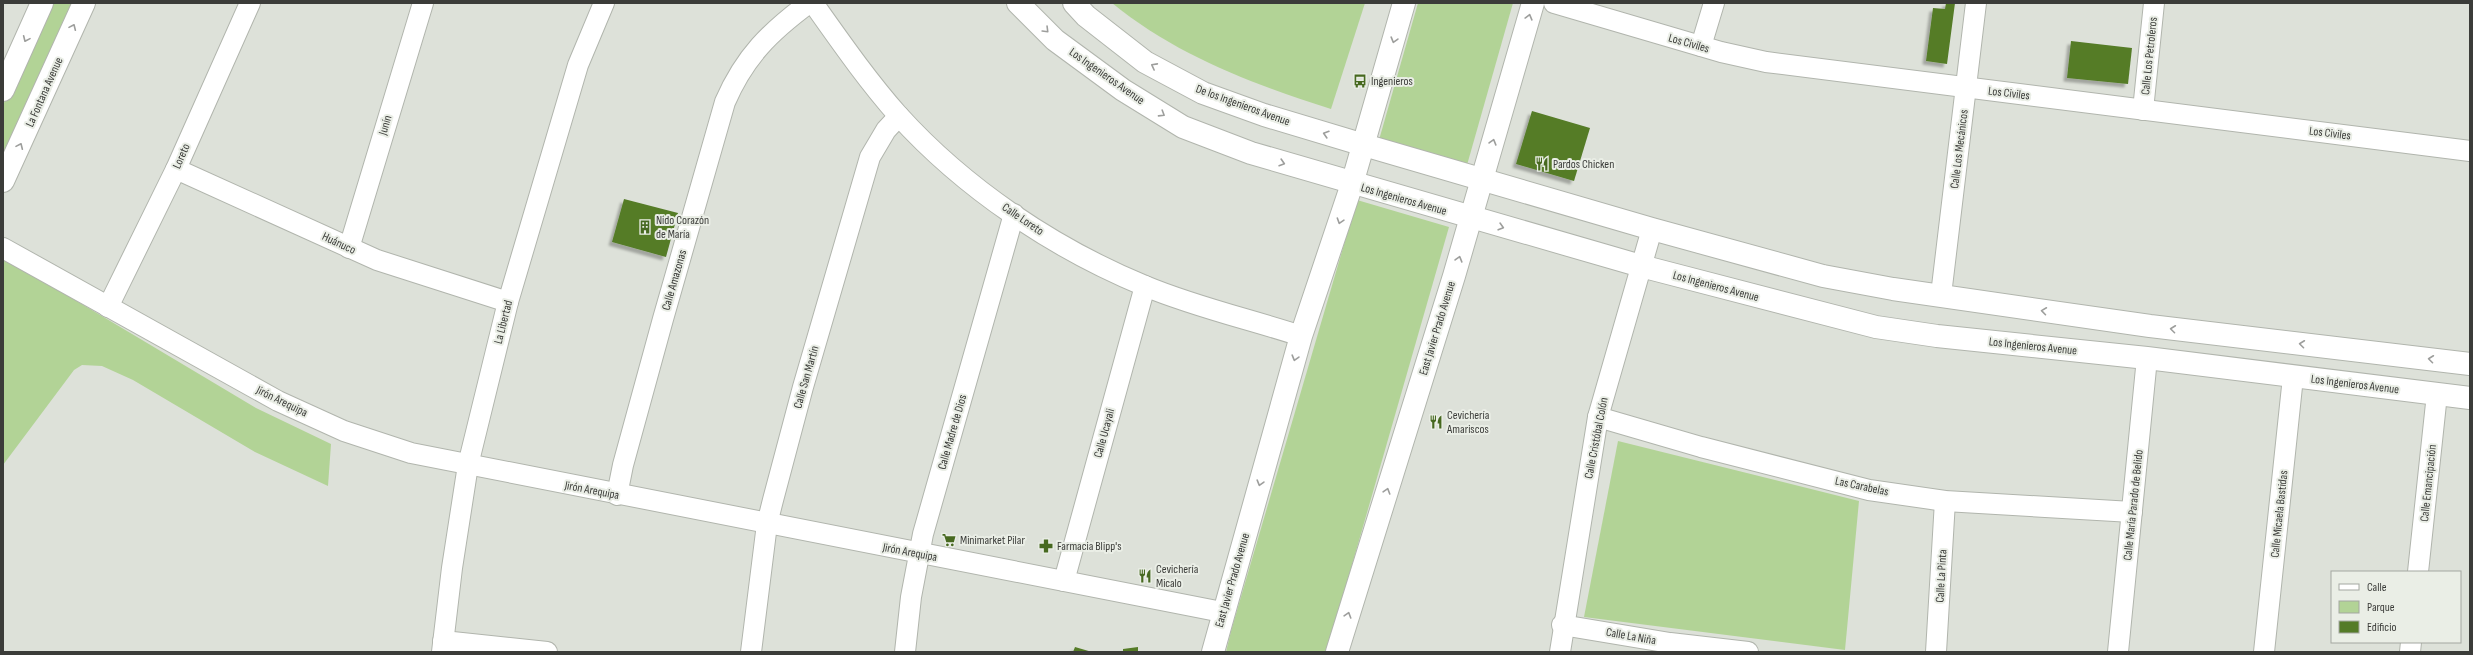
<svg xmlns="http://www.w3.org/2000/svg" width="2473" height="655" viewBox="0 0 2473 655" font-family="'Sofia Sans Condensed',sans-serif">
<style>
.green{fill:#b2d396}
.building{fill:#547b28;filter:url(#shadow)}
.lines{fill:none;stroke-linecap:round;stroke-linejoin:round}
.minor-casing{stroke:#b1b5ad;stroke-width:22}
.tertiary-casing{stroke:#b1b5ad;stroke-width:24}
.secondary-casing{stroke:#b1b5ad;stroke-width:24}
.primary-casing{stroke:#b1b5ad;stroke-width:24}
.minor{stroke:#fff;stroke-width:20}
.tertiary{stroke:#fff;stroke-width:22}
.secondary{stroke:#fff;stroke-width:22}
.primary{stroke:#fff;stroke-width:22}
.oneway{stroke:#9d9e9c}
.labels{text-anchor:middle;stroke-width:4;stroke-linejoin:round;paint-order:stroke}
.street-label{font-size:12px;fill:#3b3c39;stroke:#eaeee6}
.poi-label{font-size:12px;fill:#3b3c39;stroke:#eaeee6;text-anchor:start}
</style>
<defs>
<filter id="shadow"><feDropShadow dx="-3.5" dy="3.5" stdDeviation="1" flood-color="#0004"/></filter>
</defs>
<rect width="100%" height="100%" fill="#dde1d9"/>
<g class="green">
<path d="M49 3H74L3 157V105Z"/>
<path d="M1112 3H1365L1331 109C1253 84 1177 56 1112 3Z"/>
<path d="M1418 3H1513L1467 165 1379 140Z"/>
<path d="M1357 200 1449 227 1327 652H1226L1231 631Z"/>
<path d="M3 257 256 408 331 444 328 486 255 452 133 380 102 366 82 365 74 370 3 465Z"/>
<path d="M1618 441 1859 501 1845 650 1584 617Z"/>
</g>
<g class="building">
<path d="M1946 3H1955L1947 64 1926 61 1933 8 1945 9Z"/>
<path d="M2071 41 2132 48 2128 84 2067 78Z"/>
<path d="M1532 111 1590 128 1574 181 1516 164Z"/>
<path d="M624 199 678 213 666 257 612 242Z"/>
<path d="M1075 647 1092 652H1073Z"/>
<path d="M1138 647V652H1123V649Z"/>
</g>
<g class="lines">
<g class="minor-casing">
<g id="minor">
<path d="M813 3C840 41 867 80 898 115 964 188 1053 248 1145 286 1195 307 1249 319 1301 336"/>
<path d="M1554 3 1721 52 1766 62 2470 151"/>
<path d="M1701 46 1714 3"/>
<path d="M2143 110 2154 3"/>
<path d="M176 169 377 260 508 302"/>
<path d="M3 248 278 401 344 431 411 453 1222 612"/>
<path d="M349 248 423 3"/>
<path d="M1941 295 1976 3"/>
<path d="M108 307 176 169 250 3"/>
<path d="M1598 417 1701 447 1869 490 1945 501 2132 512"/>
<path d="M617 495 623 465 663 319 725 102C745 56 770 32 809 3"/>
<path d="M2418 572 2437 394"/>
<path d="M1064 581 1145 286"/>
<path d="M1562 625 1670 643 1748 652"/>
<path d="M443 641 547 652"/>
<path d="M442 652 452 568 468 465 508 302 578 65 604 3"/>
<path d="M751 652 767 524 773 500 803 387 870 157 886 130 899 116"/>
<path d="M905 652 911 597 923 534 1014 214"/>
<path d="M1560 652 1598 417 1652 229"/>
<path d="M1936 652 1945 501"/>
<path d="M2118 652 2147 358"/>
<path d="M2264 652 2293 377"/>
<path d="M2410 652 2411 642"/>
</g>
</g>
<g class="tertiary-casing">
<g id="tertiary">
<path d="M1018 3 1055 40 1123 90 1183 127 1251 153 1641 266 1876 327 1937 336 2147 358 2470 398"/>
<path d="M1074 3 1086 16 1145 62 1203 93 1264 115 1364 145 1652 229 1823 276 1893 289 2150 326 2470 364"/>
</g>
</g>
<g class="secondary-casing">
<g id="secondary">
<path d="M3 90 42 3"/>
<path d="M3 181 84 3"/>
</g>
</g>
<g class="primary-casing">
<g id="primary">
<path d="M1213 652 1301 336 1352 184 1404 3"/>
<path d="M1337 652 1454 276 1533 3"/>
</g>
</g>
<use href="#minor" class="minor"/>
<use href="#tertiary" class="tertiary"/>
<use href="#secondary" class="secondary"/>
<use href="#primary" class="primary"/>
</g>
<defs><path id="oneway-chevron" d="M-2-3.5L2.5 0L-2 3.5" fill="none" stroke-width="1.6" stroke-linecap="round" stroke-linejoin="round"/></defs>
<g class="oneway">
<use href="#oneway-chevron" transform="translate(1529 17) rotate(-75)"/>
<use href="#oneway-chevron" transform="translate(73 27) rotate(-66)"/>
<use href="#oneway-chevron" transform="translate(1046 30) rotate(45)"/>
<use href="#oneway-chevron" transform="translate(26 39) rotate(114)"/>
<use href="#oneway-chevron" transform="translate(1394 40) rotate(106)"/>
<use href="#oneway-chevron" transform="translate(1154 66) rotate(-152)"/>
<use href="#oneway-chevron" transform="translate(1162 114) rotate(32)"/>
<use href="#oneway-chevron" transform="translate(1326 134) rotate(-163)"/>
<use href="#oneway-chevron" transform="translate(1493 142) rotate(-74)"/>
<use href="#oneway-chevron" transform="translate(20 146) rotate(-66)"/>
<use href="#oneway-chevron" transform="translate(1282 163) rotate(17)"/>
<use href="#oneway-chevron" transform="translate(1340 221) rotate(108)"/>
<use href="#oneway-chevron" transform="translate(1501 227) rotate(16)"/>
<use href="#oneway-chevron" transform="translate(1459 259) rotate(-74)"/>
<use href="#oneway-chevron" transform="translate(2044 311) rotate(-172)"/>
<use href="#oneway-chevron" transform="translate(2173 329) rotate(-173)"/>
<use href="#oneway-chevron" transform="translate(2302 344) rotate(-173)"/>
<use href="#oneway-chevron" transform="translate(1295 358) rotate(106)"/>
<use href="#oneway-chevron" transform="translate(2431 359) rotate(-173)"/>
<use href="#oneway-chevron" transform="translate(1260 483) rotate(106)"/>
<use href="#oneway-chevron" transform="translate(1387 491) rotate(-73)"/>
<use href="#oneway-chevron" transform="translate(1348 615) rotate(-73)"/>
</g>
<defs>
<g id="bus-bare" transform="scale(1.08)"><path d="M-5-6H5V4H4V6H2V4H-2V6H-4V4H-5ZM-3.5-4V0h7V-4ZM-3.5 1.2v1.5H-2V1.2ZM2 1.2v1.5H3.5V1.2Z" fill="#476920" stroke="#eaeee6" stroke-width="2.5" paint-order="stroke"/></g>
<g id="restaurant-bare" transform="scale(1.08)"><path d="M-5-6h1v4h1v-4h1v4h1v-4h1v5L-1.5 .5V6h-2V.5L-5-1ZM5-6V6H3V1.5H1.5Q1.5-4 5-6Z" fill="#476920" stroke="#eaeee6" stroke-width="2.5" paint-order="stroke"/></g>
<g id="building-bare" transform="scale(1.08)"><path d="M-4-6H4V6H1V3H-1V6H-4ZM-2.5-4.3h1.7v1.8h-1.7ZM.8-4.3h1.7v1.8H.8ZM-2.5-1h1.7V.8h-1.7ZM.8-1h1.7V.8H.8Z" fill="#476920" stroke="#eaeee6" stroke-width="2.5" paint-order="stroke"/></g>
<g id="supermarket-bare" transform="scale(1.08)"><path d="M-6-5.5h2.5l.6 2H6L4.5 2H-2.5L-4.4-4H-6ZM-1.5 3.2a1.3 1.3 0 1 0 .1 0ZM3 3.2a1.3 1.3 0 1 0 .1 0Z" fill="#476920" stroke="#eaeee6" stroke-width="2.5" paint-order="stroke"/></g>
<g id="pharmacy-bare" transform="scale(1.08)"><path d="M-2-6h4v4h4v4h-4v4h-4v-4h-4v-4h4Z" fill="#476920" stroke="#eaeee6" stroke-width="2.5" paint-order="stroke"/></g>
</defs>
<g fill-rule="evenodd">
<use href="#bus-bare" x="1360" y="81"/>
<use href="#restaurant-bare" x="1542" y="164"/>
<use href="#building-bare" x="645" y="227"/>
<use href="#restaurant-bare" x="1436" y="422"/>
<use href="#supermarket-bare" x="949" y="540"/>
<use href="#pharmacy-bare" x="1046" y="546"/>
<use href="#restaurant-bare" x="1145" y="576"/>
</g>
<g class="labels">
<g class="street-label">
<text transform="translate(1689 43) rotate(16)" y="4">Los Civiles</text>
<text transform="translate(2149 56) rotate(-84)" y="4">Calle Los Petroleros</text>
<text transform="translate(1107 76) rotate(35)" y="4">Los Ingenieros Avenue</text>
<text transform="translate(44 92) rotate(-66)" y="4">La Fontana Avenue</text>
<text transform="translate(2009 93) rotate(7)" y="4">Los Civiles</text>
<text transform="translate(1243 105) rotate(20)" y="4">De los Ingenieros Avenue</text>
<text transform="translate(385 125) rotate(-74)" y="4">Junín</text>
<text transform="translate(2330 133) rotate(7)" y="4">Los Civiles</text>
<text transform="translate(1959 149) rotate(-83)" y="4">Calle Los Mecánicos</text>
<text transform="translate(181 156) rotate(-66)" y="4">Loreto</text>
<text transform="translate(1404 199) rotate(16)" y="4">Los Ingenieros Avenue</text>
<text transform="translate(1023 219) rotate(34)" y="4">Calle Loreto</text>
<text transform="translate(339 243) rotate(25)" y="4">Huánuco</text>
<text transform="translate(674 280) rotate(-74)" y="4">Calle Amazonas</text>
<text transform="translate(1716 286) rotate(15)" y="4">Los Ingenieros Avenue</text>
<text transform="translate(503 322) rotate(-76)" y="4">La Libertad</text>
<text transform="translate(1437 328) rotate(-73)" y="4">East Javier Prado Avenue</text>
<text transform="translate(2033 346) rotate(6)" y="4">Los Ingenieros Avenue</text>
<text transform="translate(806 377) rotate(-74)" y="4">Calle San Martín</text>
<text transform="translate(2355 384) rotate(7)" y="4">Los Ingenieros Avenue</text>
<text transform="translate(282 401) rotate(26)" y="4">Jirón Arequipa</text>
<text transform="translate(952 432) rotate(-74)" y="4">Calle Madre de Dios</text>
<text transform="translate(1104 433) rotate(-75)" y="4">Calle Ucayali</text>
<text transform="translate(1596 438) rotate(-79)" y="4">Calle Cristóbal Colón</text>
<text transform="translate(2428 483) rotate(-84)" y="4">Calle Emancipación</text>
<text transform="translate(1862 486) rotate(12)" y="4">Las Carabelas</text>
<text transform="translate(592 490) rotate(11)" y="4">Jirón Arequipa</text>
<text transform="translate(2133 505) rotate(-84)" y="4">Calle María Parado de Belido</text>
<text transform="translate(2279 514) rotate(-84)" y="4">Calle Micaela Bastidas</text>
<text transform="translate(910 552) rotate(11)" y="4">Jirón Arequipa</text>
<text transform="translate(1941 576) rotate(-87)" y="4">Calle La Pinta</text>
<text transform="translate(1232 580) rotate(-74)" y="4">East Javier Prado Avenue</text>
<text transform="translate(1631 636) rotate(10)" y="4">Calle La Niña</text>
</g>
<g class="poi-label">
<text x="1371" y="85">Ingenieros</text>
<text x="1553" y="168">Pardos Chicken</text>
<text x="656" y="224">Nido Corazón<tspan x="656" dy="14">de María</tspan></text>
<text x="1447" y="419">Cevichería<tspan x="1447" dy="14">Amariscos</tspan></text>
<text x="960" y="544">Minimarket Pilar</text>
<text x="1057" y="550">Farmacia Blipp's</text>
<text x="1156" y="573">Cevichería<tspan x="1156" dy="14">Micalo</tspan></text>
</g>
</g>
<rect width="2473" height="655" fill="none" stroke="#3b3c39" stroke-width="8"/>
<rect x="2331" y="571" width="130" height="72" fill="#eaeee6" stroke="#a4a7a1"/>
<rect x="2339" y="584" width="20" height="6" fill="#ffffff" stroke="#a4a7a1"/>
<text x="2367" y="591" font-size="12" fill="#3b3c39">Calle</text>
<rect x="2339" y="601" width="20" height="12" fill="#b2d396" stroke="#a4a7a1"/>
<text x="2367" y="611" font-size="12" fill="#3b3c39">Parque</text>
<rect x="2339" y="621" width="20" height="12" fill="#547b28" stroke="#a4a7a1"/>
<text x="2367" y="631" font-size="12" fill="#3b3c39">Edificio</text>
</svg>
